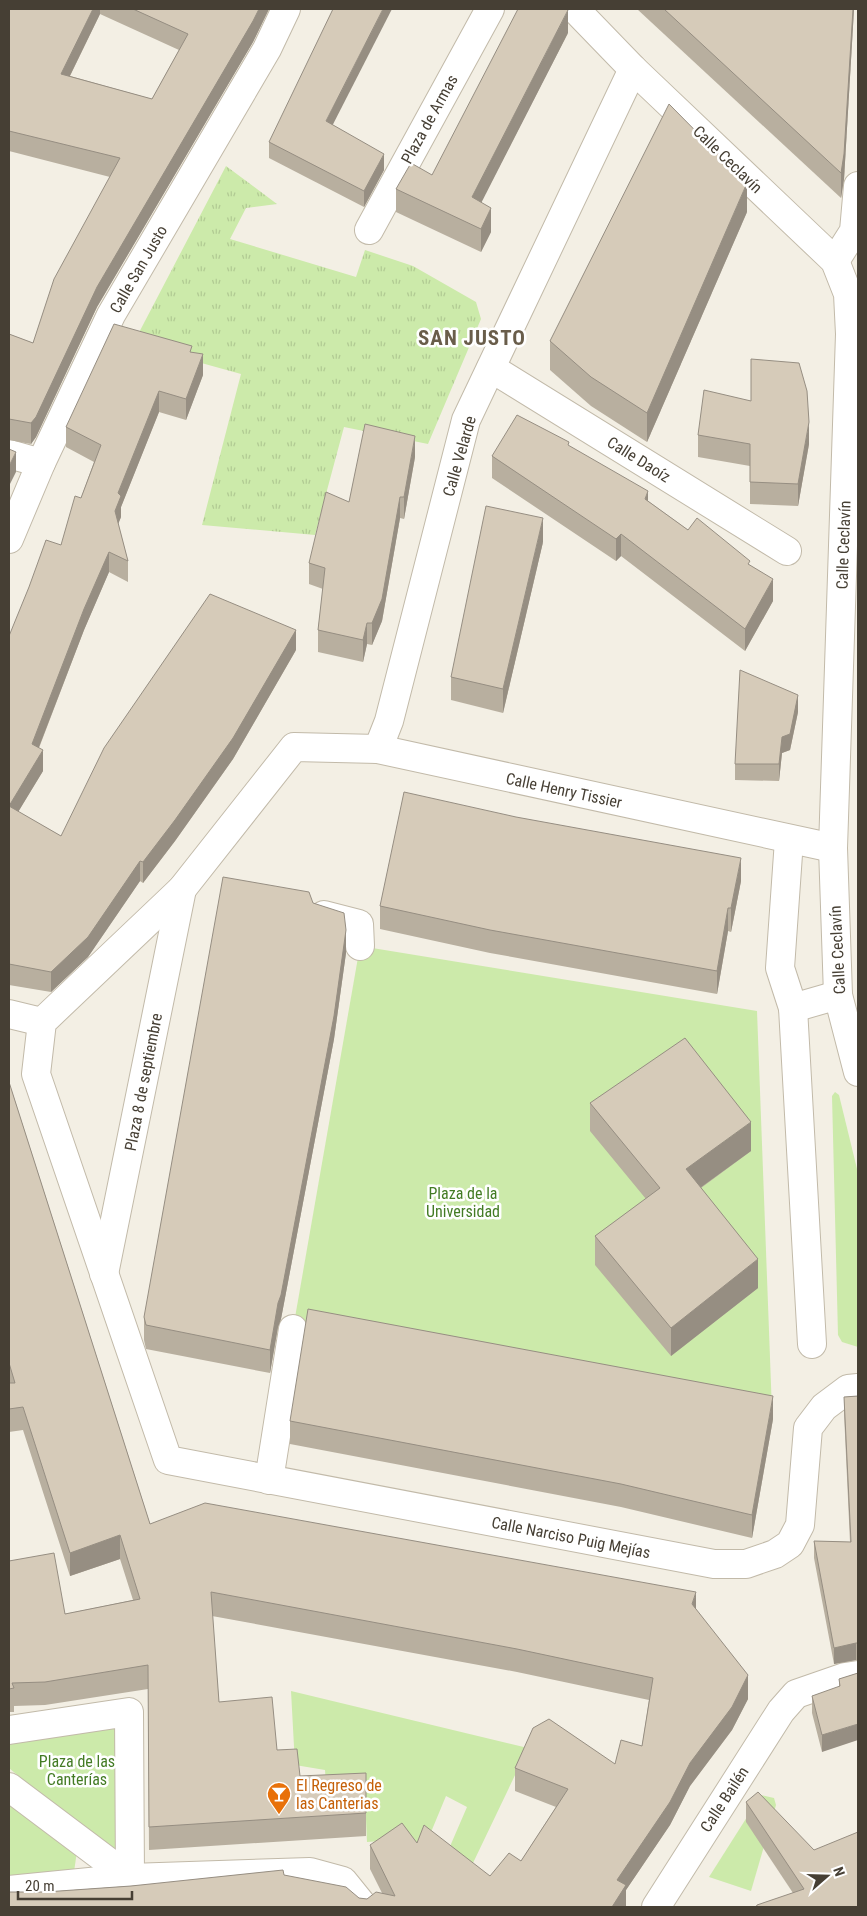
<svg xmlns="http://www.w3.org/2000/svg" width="867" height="1916" viewBox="0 0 867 1916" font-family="'Roboto Condensed',sans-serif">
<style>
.grass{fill:url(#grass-tufts)}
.green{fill:#cceaaa}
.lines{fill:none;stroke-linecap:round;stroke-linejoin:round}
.minor-casing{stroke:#c2baa9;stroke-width:30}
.minor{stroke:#fff;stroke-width:28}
.wall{fill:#b8af9f;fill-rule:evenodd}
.shaded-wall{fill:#968e82}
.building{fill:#d6cbb9;stroke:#968e82}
.labels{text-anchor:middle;stroke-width:5;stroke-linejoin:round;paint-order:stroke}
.street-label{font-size:16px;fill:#463f34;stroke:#fff}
.park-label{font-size:16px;fill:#437b24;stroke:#fff}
.food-label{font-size:16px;fill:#c56008;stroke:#fff;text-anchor:start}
.district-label{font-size:21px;font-weight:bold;letter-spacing:1px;fill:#695d4a;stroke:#fff}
</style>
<defs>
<pattern id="grass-tufts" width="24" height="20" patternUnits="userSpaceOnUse" patternTransform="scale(1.25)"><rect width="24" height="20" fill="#cceaaa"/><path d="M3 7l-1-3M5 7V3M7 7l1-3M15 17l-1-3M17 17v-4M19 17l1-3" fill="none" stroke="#b1ca93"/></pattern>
</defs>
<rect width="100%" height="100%" fill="#f3efe4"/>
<path class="grass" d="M226 166 277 204 246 208 230 239 356 277 365 250 413 266 476 302 481 319 428 444 344 427 315 535 202 525 241 374 133 344Z"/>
<g class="green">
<path d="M360 946 757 1011 772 1411 293 1329Z"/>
<path d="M835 1092 839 1095 858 1173V1347L842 1342 838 1335 832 1096Z"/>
<path d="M291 1691 528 1748 473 1863 448 1851 467 1807 446 1796 419 1861 411 1839 367 1842 365 1796 327 1798 325 1770 295 1765Z"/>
<path d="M119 1722 123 1864 9 1768V1737Z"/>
<path d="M761 1795 774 1798 776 1805 751 1891 709 1877Z"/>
<path d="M9 1803 77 1851 73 1879 9 1884Z"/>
</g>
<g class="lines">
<g class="minor-casing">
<g id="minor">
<path d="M575 9 633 69 835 261 848 294 850 334 833 848 838 995 858 1072"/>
<path d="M369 230 490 9"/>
<path d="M835 261 854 231 858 186"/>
<path d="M491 368 787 551"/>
<path d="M9 454 41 463"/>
<path d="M9 539 41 463 111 315 267 49 286 9"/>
<path d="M378 749 389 721 466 420 633 69"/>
<path d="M789 840 780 968 793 1008 812 1344"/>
<path d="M833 848 378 749 294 747 182 889 42 1022 36 1074 168 1460 714 1564H746L775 1554 790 1544 800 1525 808 1428 824 1407 848 1389 858 1388"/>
<path d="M324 915 359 924 360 946"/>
<path d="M793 1008 838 995"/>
<path d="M9 1014 42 1022"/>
<path d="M104 1274 182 889"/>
<path d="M269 1480 293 1329"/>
<path d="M9 1730 129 1712 130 1878 9 1890"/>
<path d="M9 1787 130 1878 310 1872 343 1881 364 1907"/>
<path d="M656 1907 781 1711 796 1694 845 1677 858 1675"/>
</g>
</g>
<use href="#minor" class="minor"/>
</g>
<g class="wall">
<path d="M9 9H269L253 42 97 307 36 437 31 444 9 440V334L33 343 110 177 9 151ZM100 14 179 50 152 99 70 76Z"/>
<path d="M637 9H854L844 179 841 198Z"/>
<path d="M568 33 481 202 491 232 481 252 396 212V189L432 175Z"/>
<path d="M333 125 384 170 364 207 269 158V142Z"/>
<path d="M747 212 647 442 591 406 550 370V341Z"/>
<path d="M192 352 203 375 186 420 159 412 121 507V517L118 524 128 561V582L109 572 84 630 39 748 43 771 18 812 61 836 296 650 233 759 175 841 143 883 140 881 88 957 51 992 9 985V636L61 545 81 498 94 462 66 447V427Z"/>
<path d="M698 435 809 444 798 506 750 504V466L698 457Z"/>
<path d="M569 446 648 501 688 530 750 565 773 601 745 651 621 556 616 561 492 478V456Z"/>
<path d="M415 457 404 519 400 518 382 621 372 645 367 644 363 662 318 652V630L323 589 309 584V563L349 502Z"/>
<path d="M543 542 503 713 451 700V677Z"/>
<path d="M798 712 790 750 782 753 779 781 735 780V764Z"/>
<path d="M741 881 731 932 728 931 717 994 490 953 380 929V906Z"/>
<path d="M313 903 346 953 334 1039 281 1319 278 1327 270 1373 146 1349 144 1340V1317Z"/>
<path d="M9 1082 150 1524 696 1609 748 1699 732 1730 690 1786 670 1825 626 1890V1907L45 1892 284 1875 359 1898 367 1899 382 1893 370 1869V1845L417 1843 490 1876 521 1861 556 1807 515 1791V1768L615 1764 642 1746 649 1700 517 1672 212 1616 219 1702 277 1750 300 1776 366 1813V1836L149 1850 148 1689 45 1705 14 1706V1712H9V1561L65 1614 133 1600 120 1559 70 1576 23 1430 9 1432Z"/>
<path d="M590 1103 751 1151 701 1188 758 1288 671 1356 595 1265V1236L646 1199 590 1131Z"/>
<path d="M858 1396V1660H856L834 1664 814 1558V1541L850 1542 844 1413V1397Z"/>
<path d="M773 1419 752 1538 621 1507 290 1444V1421Z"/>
<path d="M858 1673 822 1752 812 1713V1696L839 1687V1679Z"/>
<path d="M746 1802 858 1907 793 1893 746 1822Z"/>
</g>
<g class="shaded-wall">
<path d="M93 9H100V14L61 94V74Z"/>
<path d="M259 9H269L253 42 97 307 36 437 31 444V423L97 287Z"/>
<path d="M383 9H392L326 138V121Z"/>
<path d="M853 9H854L844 179 841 198V173Z"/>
<path d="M568 10V33L472 221V197Z"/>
<path d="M384 154V170L364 207V191Z"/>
<path d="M747 183V212L647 442V413Z"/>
<path d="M491 208V232L481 252V229Z"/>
<path d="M203 354V375L186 420V399Z"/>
<path d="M159 391V412L121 507V517L115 532V511L118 493Z"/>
<path d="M809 422V444L798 506V484Z"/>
<path d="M415 436V457L404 519V497Z"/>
<path d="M16 452V472L9 486V466Z"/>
<path d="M648 491V513L645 499Z"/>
<path d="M400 497V518L382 621 372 645V623Z"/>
<path d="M543 518V542L503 713V689Z"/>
<path d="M621 534V556L616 561V539Z"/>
<path d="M109 552V572L84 630 32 765V744L84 609Z"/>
<path d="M773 579V601L745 651V629Z"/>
<path d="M367 623V644L363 662V640Z"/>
<path d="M296 630V650L233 759 175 841 143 883V862Z"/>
<path d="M798 695V712L790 750 782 753 779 781V764L782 737Z"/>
<path d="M43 750V771L9 827V806Z"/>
<path d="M741 858V881L731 932V908Z"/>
<path d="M140 861V881L88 957 51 992V972Z"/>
<path d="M728 908V931L717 994V971Z"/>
<path d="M346 930V953L334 1039 281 1319 278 1327 270 1373V1350L278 1303Z"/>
<path d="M751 1122V1151L686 1198V1169Z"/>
<path d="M758 1259V1288L671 1356V1328Z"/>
<path d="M773 1396V1419L752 1538V1515Z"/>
<path d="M120 1535V1559L70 1576V1553Z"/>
<path d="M696 1592V1615L692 1604Z"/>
<path d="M856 1643V1660L834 1664V1648Z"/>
<path d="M748 1675V1699L732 1730 690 1786 670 1825 626 1890V1907H612L617 1880 690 1763Z"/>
<path d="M858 1724V1740L822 1752V1735Z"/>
</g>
<g class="building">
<path d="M9 9H93L61 74 152 99 188 34 133 9H259L253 21 97 287 36 417 31 423 9 419V334L33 343 54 279 120 158 9 131Z"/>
<path d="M333 9H383L326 121 384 154 364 191 269 142Z"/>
<path d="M518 9H566L568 10 472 197 491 208 481 229 396 189 411 163 432 175Z"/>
<path d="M664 9H853L844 154 841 173Z"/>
<path d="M669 104 747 183 647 413 591 377 550 341Z"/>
<path d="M114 324 192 346 190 352 203 354 186 399 159 391 118 493 121 496 115 511 128 561 109 552 84 609 32 744 43 750 9 806V636L29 587 46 540 61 545 75 496 81 498 101 445 66 427Z"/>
<path d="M751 359 799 363 807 391 809 422 798 484 750 482V444L698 435 704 390 751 401Z"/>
<path d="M517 415 569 442 568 445 648 491 645 499 688 530 697 518 750 561 748 564 773 579 745 629 621 534 616 539 492 456Z"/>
<path d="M365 424 415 436 404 497H400L382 599 372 623H367L363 640 318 630 325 568 309 563 326 492 349 502Z"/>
<path d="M9 449 16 452 9 466Z"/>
<path d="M486 506 543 518 503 689 451 677Z"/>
<path d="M210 594 296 630 233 738 175 820 143 862 140 861 88 937 51 972 9 964V806L61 836 104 748Z"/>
<path d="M740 670 798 695 790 734 782 737 779 764H735Z"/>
<path d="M404 792 516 817 741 858 731 908H728L717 971 490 930 380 906Z"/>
<path d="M223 877 309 892 313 903 344 913 346 930 334 1016 281 1295 278 1303 270 1350 146 1325 144 1317Z"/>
<path d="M685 1038 751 1122 686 1169 758 1259 671 1328 595 1236 660 1188 590 1103Z"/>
<path d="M9 1082 150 1524 205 1503 696 1592 692 1604 748 1675 732 1707 690 1763 670 1802 617 1880 626 1885 612 1907H9V1892H45L131 1886 283 1870 284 1875 346 1887 359 1898 367 1899 376 1892 395 1896 370 1845 402 1823 417 1843 424 1825 490 1876 509 1853 521 1861 568 1789 515 1768 533 1728 549 1719 615 1764 621 1740 642 1746 653 1678 517 1649 211 1592 219 1702 272 1697 277 1750 297 1749 300 1776 366 1773V1813L149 1827 148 1665 45 1682 12 1683 14 1688 9 1689V1561L54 1553 65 1614 140 1599 120 1535 70 1553 23 1407 9 1409V1383H15L9 1363Z"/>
<path d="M308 1309 773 1396 752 1515 621 1484 290 1421Z"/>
<path d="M858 1396V1643H856L834 1648 814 1541 851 1542 844 1397Z"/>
<path d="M858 1673V1724L822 1735 812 1696 840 1686 839 1679Z"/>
<path d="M758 1792 814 1850 858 1832V1907H756L757 1905 804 1889 746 1802Z"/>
</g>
<defs>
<g id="bar-pin" transform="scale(1.25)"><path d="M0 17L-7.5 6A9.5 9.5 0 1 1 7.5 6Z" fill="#e8710a" stroke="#fff"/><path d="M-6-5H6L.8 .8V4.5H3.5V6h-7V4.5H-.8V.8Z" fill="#fff"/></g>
</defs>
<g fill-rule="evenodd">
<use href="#bar-pin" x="279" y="1794"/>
</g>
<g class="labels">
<g class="street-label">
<text transform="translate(429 119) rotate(-61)" y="6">Plaza de Armas</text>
<text transform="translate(728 159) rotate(44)" y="6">Calle Ceclavín</text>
<text transform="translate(138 269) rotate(-60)" y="6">Calle San Justo</text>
<text transform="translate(459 456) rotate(-74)" y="6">Calle Velarde</text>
<text transform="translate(639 459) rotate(32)" y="6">Calle Daoíz</text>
<text transform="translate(843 545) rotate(-88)" y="6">Calle Ceclavín</text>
<text transform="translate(564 790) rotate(12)" y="6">Calle Henry Tissier</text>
<text transform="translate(837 950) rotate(-93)" y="6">Calle Ceclavín</text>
<text transform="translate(143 1082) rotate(-79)" y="6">Plaza 8 de septiembre</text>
<text transform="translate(571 1537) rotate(11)" y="6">Calle Narciso Puig Mejías</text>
<text transform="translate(724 1799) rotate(-57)" y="6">Calle Bailén</text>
</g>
<g class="park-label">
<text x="463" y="1199">Plaza de la<tspan x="463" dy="18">Universidad</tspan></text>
<text x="77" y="1767">Plaza de las<tspan x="77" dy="18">Canterías</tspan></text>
</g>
<g class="food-label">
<text x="296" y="1791">El Regreso de<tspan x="296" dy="18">las Canterias</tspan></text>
</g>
<g class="district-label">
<text x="472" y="345">SAN JUSTO</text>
</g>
</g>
<rect width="867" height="1916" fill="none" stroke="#463f34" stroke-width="20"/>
<g transform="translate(827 1876) rotate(70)" stroke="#ffffff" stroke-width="4" paint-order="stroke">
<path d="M0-4L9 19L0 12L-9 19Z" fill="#463f34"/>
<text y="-8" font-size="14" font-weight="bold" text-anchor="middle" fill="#463f34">N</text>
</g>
<path d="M18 1891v8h114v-8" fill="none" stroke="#463f34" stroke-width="2.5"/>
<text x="25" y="1891" font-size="15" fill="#463f34" stroke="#ffffff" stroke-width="4" paint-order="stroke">20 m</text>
</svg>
